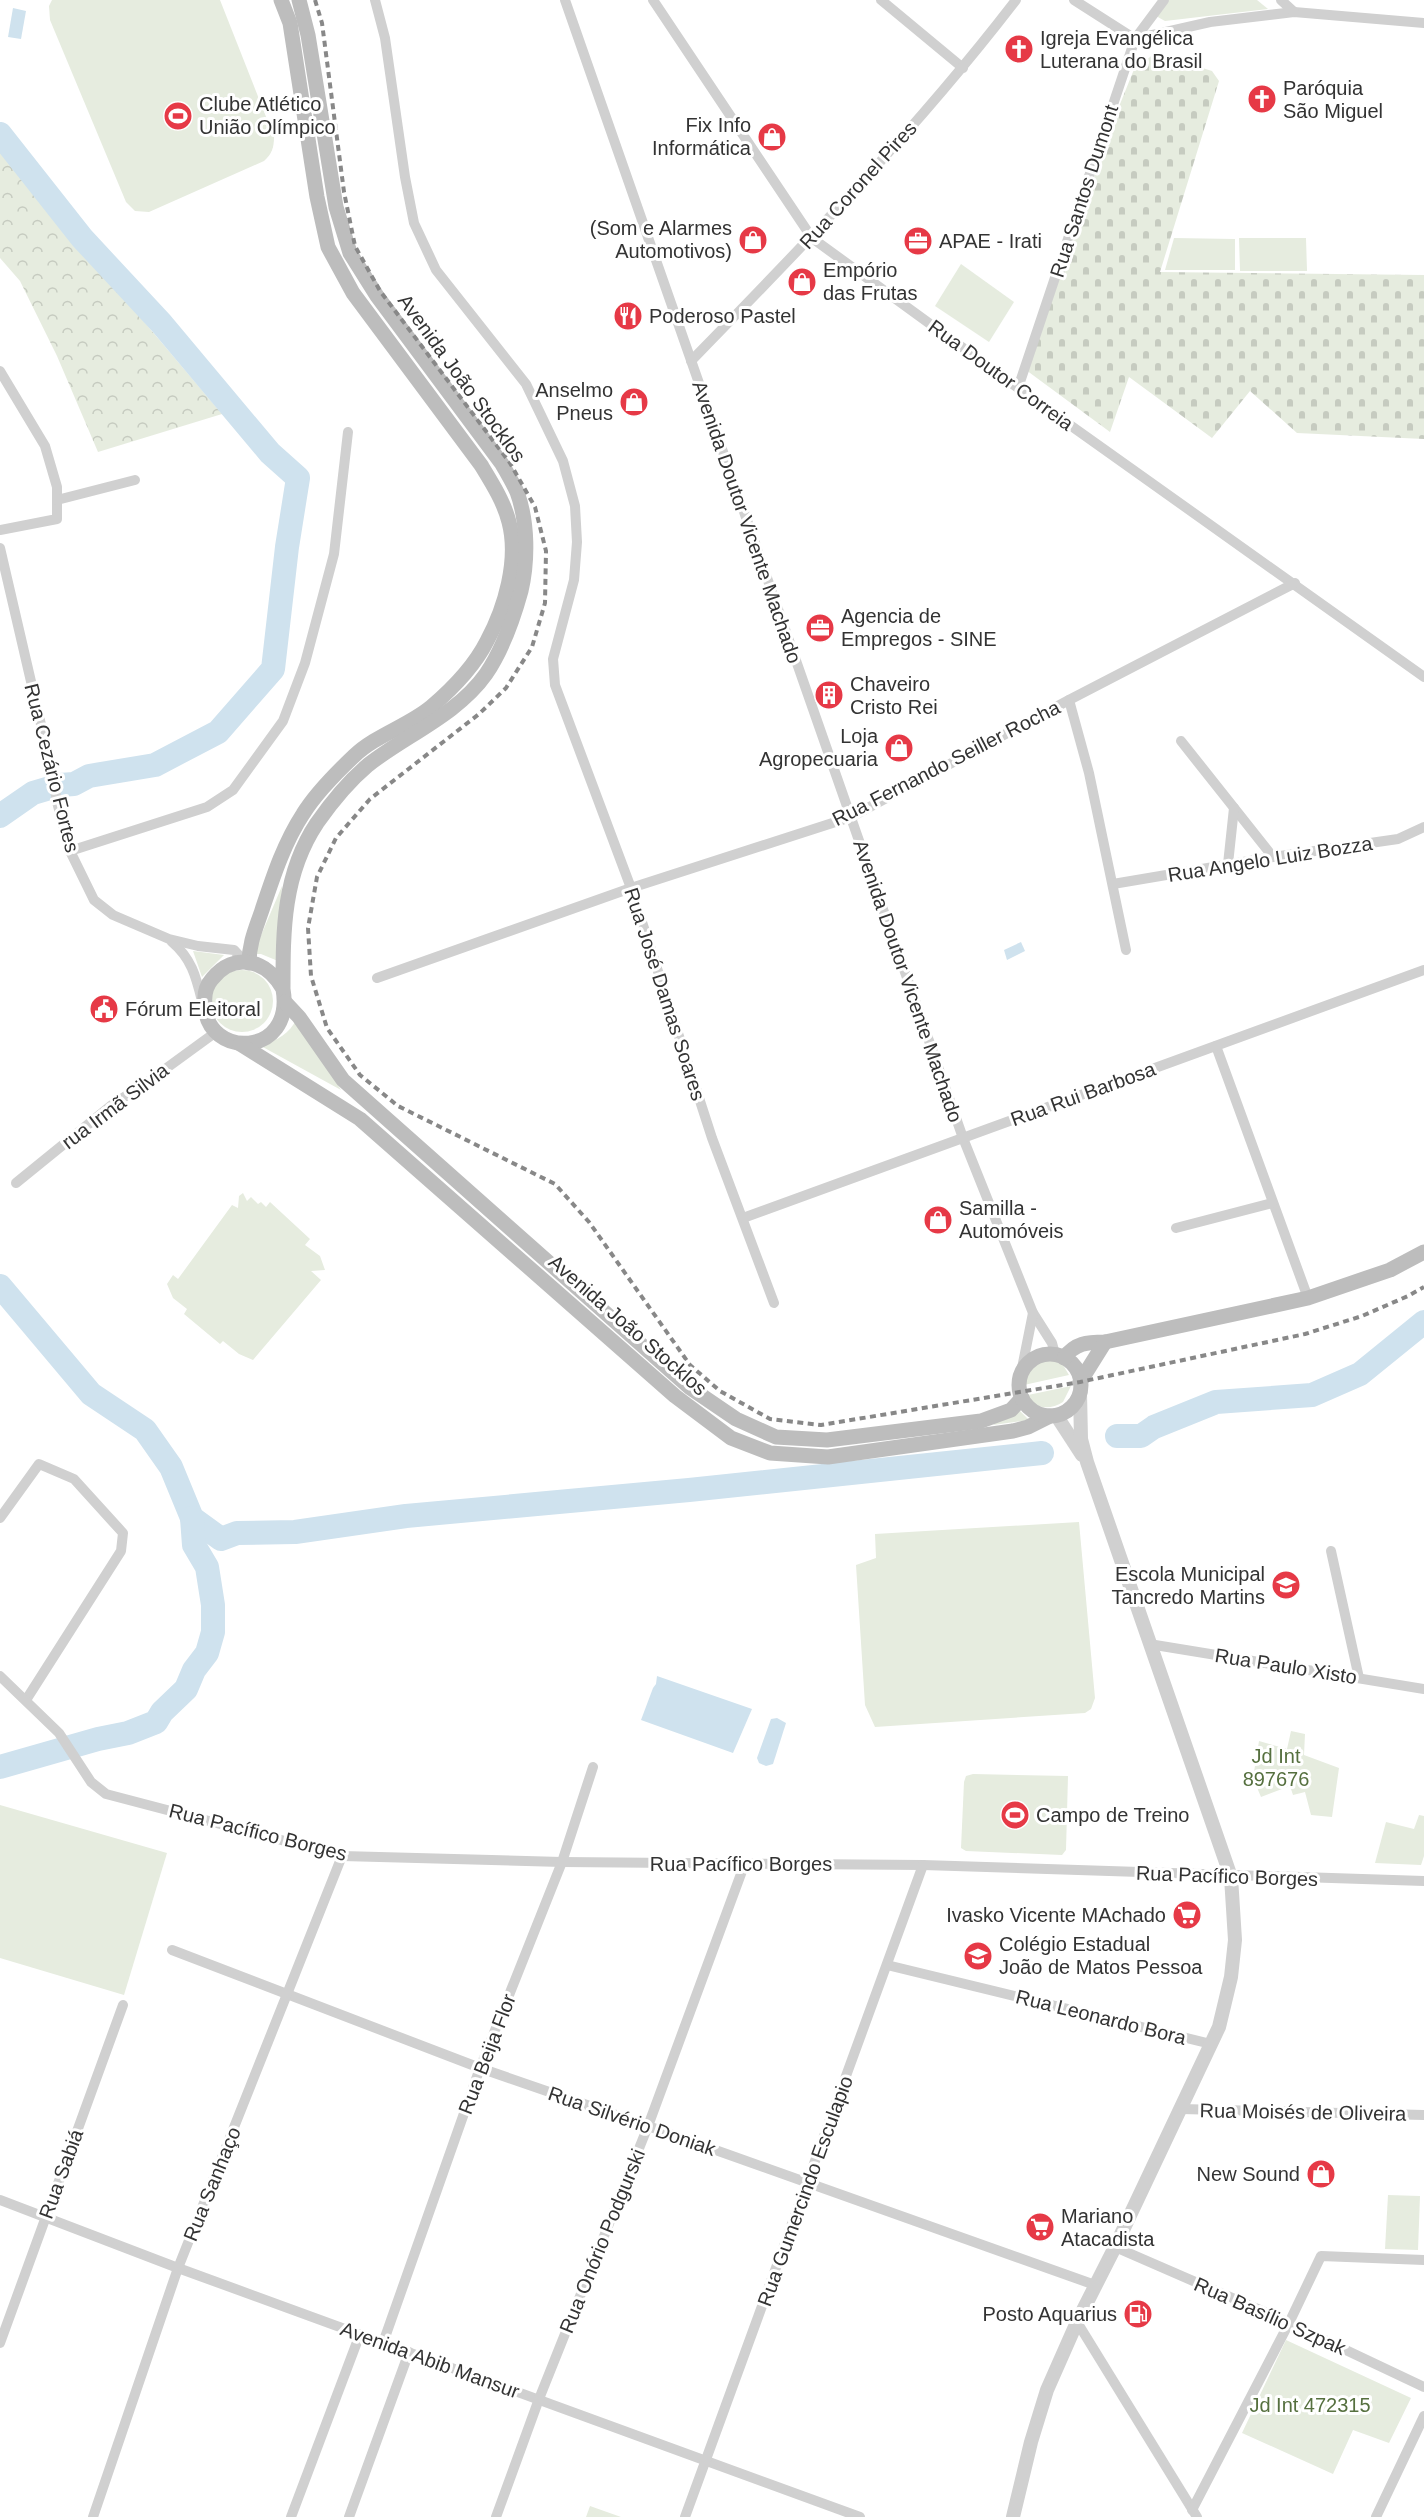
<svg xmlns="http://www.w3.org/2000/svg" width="1424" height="2517" viewBox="0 0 1424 2517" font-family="Helvetica,sans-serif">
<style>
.forest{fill:url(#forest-crowns)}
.cemetery{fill:url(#cemetery-stones)}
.park{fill:#e6ecdf}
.water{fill:#cfe2ee}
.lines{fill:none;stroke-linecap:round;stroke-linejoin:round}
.river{stroke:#cfe2ee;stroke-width:24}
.minor{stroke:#d0d0d0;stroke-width:10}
.tertiary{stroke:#d0d0d0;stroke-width:14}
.secondary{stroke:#bdbdbd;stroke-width:15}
.rail{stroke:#888;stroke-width:4;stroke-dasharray:6 4.5;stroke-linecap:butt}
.labels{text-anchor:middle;stroke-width:6;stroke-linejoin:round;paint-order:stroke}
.poi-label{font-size:20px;fill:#333;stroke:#fff;text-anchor:start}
.street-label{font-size:20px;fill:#333;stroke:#fff}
.park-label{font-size:20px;fill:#56703f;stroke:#fff}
</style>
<defs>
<pattern id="forest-crowns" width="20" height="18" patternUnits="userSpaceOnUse" patternTransform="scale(1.5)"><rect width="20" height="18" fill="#e6ecdf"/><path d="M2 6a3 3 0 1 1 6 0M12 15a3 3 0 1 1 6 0" fill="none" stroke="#c6cbc0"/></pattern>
<pattern id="cemetery-stones" width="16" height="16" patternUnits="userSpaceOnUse" patternTransform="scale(1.5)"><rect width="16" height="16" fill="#e6ecdf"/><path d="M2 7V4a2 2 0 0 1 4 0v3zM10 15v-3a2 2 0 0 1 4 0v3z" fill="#c6cbc0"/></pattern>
</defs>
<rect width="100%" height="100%" fill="#fff"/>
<path class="forest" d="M0 151 222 414 98 452 57 356 20 281 0 258Z"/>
<path class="cemetery" d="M1155 53 1212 71 1219 81 1160 272 1424 275V439L1297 433 1250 391 1212 438 1129 377 1110 432 1026 370 1118 109 1139 57 1145 61Z"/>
<g class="park">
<path d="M52 0H220L274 137C274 147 272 154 264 161L149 212 135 211 126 202 50 20 49 6Z"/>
<path d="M1169 0H1257L1268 9 1165 21 1156 16Z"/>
<path d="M1174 238 1235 239V270H1165Z"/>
<path d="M1239 238H1306L1307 271H1240Z"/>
<path d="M961 264 1014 302 989 342 935 306Z"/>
<path d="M282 886 278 961 261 954H253Z"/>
<path d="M193 951 224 955 202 977Z"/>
<circle cx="242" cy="1001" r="31"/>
<path d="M297 1018 341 1090 261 1046C277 1040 290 1034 297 1018Z"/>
<path d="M243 1193 247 1201 251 1197 258 1204 261 1202 266 1207 270 1202 310 1239 305 1245 320 1256 325 1270 311 1271 321 1280 253 1360 239 1354 223 1341 220 1344 184 1314 187 1309 173 1298 167 1284 173 1275 178 1279 232 1205 238 1208 239 1196Z"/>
<path d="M1053 1360 1063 1365 1069 1375 1024 1385C1025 1368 1037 1361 1053 1360Z"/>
<path d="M1071 1386 1063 1402C1051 1410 1033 1410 1028 1395Z"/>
<path d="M1016 1407 1029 1420 993 1425Z"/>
<path d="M1079 1522 1095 1698 1091 1709 1085 1713 875 1727 865 1705 856 1565 876 1558 875 1534Z"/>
<path d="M1291 1731 1305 1734 1304 1755 1339 1768 1332 1817 1311 1815 1305 1792 1293 1795 1290 1786 1261 1797 1253 1778 1259 1741 1287 1749Z"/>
<path d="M973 1774 1068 1776 1066 1850 1062 1855 966 1851 961 1848 964 1782 966 1776Z"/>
<path d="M0 1805 167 1853 124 1995 0 1958Z"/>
<path d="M1419 1815 1424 1816V1856L1421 1865 1375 1863 1386 1822 1414 1829Z"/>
<path d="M1388 2195 1420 2196 1418 2250 1385 2249Z"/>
<path d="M1286 2340 1411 2398 1389 2443 1353 2430 1333 2474 1242 2433Z"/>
<path d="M590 2506 621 2517H586Z"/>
</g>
<g class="water">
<path d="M13 8 26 11 21 39 8 37Z"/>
<path d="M1021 942 1025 951 1007 960 1004 950Z"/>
<path d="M657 1676 752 1709 733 1753 641 1720 653 1688 656 1684Z"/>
<path d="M777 1718 786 1723 773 1764 766 1766 759 1763 757 1758 771 1719Z"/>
</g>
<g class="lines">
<g class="river">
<path d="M0 134 82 238 161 323 270 453 298 478 287 547 273 669 218 732 155 765 89 776 74 784 60 785 33 793 0 816"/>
<path d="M0 1286 91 1394 145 1430 171 1467 192 1518 221 1539 237 1533 295 1532 406 1516 689 1490 1042 1453"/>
<path d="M1117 1436H1141L1154 1427 1216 1402 1312 1395 1360 1374 1424 1322"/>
<path d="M0 1767 98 1739 128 1733 156 1722 162 1712 186 1689 194 1670 207 1653 213 1632V1605L207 1567 194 1545 192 1518"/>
</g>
<g class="minor">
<path d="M375 0 385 38 405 177 414 223 436 270 526 384 563 461 575 506 577 542 574 580 553 659 555 685 631 888 712 1138 774 1303"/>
<path d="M565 0 963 1138 1033 1313 1052 1343 1055 1354"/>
<path d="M653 0 812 238 1018 388 1424 677"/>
<path d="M881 0 963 68"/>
<path d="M1074 0 1135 39 1210 22 1294 12 1424 23"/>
<path d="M1281 0 1294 12"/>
<path d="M691 361C804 245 917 129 1016 0"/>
<path d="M0 371 45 446 57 487V519L0 530"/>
<path d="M1018 388 1135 39 1164 0"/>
<path d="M57 500 135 480"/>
<path d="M0 548 52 772 57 802 70 851 94 900 113 915 169 939 198 946 234 950 245 962"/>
<path d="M1069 700 1089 773 1126 950"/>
<path d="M1181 741 1273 857"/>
<path d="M70 851 207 807 233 790 283 721 305 663 334 554 348 432"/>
<path d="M1228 864 1234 808"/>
<path d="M1113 884 1273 857 1398 839 1424 827"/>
<path d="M172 942C191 958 196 976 202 1001"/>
<path d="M377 978 631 888 851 817 1069 700 1295 583"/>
<path d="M1216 1046 1308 1298"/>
<path d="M16 1183 112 1105 146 1083 216 1032"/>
<path d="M743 1218 1424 970"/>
<path d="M1176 1228 1272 1203"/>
<path d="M1021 1373 1033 1313"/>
<path d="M0 1518 39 1464 74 1479 123 1533 121 1551 26 1700"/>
<path d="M1331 1551 1359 1678"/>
<path d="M1149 1644 1424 1689"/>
<path d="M0 1676 59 1733 91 1782 106 1794 342 1856 562 1862 923 1865 1424 1881"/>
<path d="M172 1950 480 2068 648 2126 1095 2285"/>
<path d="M887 1965 1211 2044"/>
<path d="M1181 2109 1424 2115"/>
<path d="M0 2200 178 2268 860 2517"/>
<path d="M1115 2247 1276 2317 1424 2387"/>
<path d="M1077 2322 1197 2517"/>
<path d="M0 2343 123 2005"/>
<path d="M383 2343 480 2068 562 1862 593 1767"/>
<path d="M1192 2510 1289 2323 1321 2256 1424 2260"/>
<path d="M93 2517 178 2268 342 1856"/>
<path d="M291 2517 360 2334"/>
<path d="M349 2517 409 2352"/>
<path d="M496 2517 539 2399 648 2126 745 1863"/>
<path d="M685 2517 923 1865"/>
<path d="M1376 2517 1424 2416"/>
</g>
<g class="tertiary">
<path d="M1056 1415 1082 1455"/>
<path d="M1013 2517 1031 2442 1047 2390 1077 2322 1115 2247 1219 2027 1231 1977 1235 1940 1231 1877 1087 1462 1081 1439 1080 1393"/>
</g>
<g class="secondary">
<path d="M249 963C249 943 256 928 262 910 273 877 284 843 303 814 316 793 336 773 354 756 376 735 408 726 431 707 452 689 475 665 487 641 505 608 519 560 509 522 504 502 492 483 481 465L353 293 328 247 317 197 290 23 281 0"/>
<path d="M283 989C267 960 234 951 212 979 205 987 204 996 205 1005 206 1059 295 1058 283 989 283 930 283 874 317 823 331 803 349 781 368 765 406 735 457 715 486 674 503 649 513 620 521 591 528 561 528 522 517 492 513 483 507 473 502 464L377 296 350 253 336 207 308 35 299 0"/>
<path d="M285 1002 299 1017 343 1080 689 1387 736 1419 776 1437 827 1440 981 1421 1011 1410 1022 1398"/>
<path d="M240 1044 360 1119 675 1396 731 1438 770 1453 828 1457 1013 1431 1028 1427 1050 1416"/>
<circle cx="1050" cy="1385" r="31"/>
<path d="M1064 1358C1075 1343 1087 1342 1105 1342L1308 1298 1390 1270 1424 1252"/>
<path d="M1080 1382 1105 1342"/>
</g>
<path class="rail" d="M315 0 322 23 344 192 355 246 380 291 510 463 535 507 546 551 545 603 532 647 506 688 479 714 370 799 336 838 317 877 308 928 311 976 327 1028 360 1075 398 1106 555 1184 589 1222 690 1365 720 1391 770 1419 821 1425 1080 1382 1305 1334 1362 1316 1408 1296 1424 1287"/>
</g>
<defs>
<g id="church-disc" transform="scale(1.5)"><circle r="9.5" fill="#e63946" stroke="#fff"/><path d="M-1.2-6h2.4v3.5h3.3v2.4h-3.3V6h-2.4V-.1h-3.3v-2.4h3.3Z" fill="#fff"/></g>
<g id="stadium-disc" transform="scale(1.5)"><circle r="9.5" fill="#e63946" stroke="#fff"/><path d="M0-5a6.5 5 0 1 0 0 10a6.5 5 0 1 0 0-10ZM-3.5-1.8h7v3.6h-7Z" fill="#fff"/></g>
<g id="shop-disc" transform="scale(1.5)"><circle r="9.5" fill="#e63946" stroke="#fff"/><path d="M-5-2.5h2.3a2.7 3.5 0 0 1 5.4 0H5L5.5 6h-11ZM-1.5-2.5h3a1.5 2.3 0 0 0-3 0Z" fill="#fff"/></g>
<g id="office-disc" transform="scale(1.5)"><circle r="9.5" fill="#e63946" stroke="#fff"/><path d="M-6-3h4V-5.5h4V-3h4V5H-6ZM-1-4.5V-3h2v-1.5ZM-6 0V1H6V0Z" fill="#fff"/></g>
<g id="restaurant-disc" transform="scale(1.5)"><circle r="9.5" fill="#e63946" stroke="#fff"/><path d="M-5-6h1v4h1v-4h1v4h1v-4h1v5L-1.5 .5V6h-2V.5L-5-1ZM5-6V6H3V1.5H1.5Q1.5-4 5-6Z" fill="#fff"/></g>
<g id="building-disc" transform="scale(1.5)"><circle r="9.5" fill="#e63946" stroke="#fff"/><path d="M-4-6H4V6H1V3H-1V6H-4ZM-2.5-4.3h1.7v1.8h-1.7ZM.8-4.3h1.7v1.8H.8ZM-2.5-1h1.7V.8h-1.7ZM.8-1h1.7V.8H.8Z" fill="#fff"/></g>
<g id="civic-disc" transform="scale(1.5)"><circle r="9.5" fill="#e63946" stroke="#fff"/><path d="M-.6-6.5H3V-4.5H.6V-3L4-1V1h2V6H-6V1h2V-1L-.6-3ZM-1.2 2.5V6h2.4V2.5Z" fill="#fff"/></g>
<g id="school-disc" transform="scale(1.5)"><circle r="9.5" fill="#e63946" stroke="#fff"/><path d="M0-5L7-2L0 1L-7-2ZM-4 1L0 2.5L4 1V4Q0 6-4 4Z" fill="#fff"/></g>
<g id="supermarket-disc" transform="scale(1.5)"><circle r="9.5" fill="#e63946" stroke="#fff"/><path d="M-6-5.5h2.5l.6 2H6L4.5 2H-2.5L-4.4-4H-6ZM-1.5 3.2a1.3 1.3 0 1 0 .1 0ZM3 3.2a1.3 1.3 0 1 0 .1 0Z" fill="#fff"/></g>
<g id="fuel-disc" transform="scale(1.5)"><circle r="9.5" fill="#e63946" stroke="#fff"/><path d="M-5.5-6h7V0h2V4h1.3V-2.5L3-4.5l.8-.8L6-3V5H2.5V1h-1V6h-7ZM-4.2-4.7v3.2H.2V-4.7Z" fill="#fff"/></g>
</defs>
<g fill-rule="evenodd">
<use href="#church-disc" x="1019" y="49"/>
<use href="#church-disc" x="1262" y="99"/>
<use href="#stadium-disc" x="178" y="116"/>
<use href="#shop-disc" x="772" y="137"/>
<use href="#shop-disc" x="753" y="240"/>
<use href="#office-disc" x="918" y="241"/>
<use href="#shop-disc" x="802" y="282"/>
<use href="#restaurant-disc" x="628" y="316"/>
<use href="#shop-disc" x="634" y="402"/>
<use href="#office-disc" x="820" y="628"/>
<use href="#building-disc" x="829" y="695"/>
<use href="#shop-disc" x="899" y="748"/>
<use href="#civic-disc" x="104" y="1009"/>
<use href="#shop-disc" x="938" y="1220"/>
<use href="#school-disc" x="1286" y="1585"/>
<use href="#stadium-disc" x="1015" y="1815"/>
<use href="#supermarket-disc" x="1187" y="1915"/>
<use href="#school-disc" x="978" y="1956"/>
<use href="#shop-disc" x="1321" y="2174"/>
<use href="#supermarket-disc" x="1040" y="2227"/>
<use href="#fuel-disc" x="1138" y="2314"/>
</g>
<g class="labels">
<g class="poi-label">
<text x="1040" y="45">Igreja Evangélica<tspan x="1040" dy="23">Luterana do Brasil</tspan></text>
<text x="1283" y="95">Paróquia<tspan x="1283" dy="23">São Miguel</tspan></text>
<text x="199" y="111">Clube Atlético<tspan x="199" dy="23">União Olímpico</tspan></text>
<text x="751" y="132" text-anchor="end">Fix Info<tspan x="751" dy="23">Informática</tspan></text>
<text x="732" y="235" text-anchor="end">(Som e Alarmes<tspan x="732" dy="23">Automotivos)</tspan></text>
<text x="939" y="248">APAE - Irati</text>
<text x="823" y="277">Empório<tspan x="823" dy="23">das Frutas</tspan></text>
<text x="649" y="323">Poderoso Pastel</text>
<text x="613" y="397" text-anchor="end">Anselmo<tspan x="613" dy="23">Pneus</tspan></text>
<text x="841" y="623">Agencia de<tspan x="841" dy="23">Empregos - SINE</tspan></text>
<text x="850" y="691">Chaveiro<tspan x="850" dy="23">Cristo Rei</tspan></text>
<text x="878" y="743" text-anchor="end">Loja<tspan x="878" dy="23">Agropecuaria</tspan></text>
<text x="125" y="1016">Fórum Eleitoral</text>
<text x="959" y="1215">Samilla -<tspan x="959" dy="23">Automóveis</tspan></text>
<text x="1265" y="1581" text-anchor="end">Escola Municipal<tspan x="1265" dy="23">Tancredo Martins</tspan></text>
<text x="1036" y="1822">Campo de Treino</text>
<text x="1166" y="1922" text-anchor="end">Ivasko Vicente MAchado</text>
<text x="999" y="1951">Colégio Estadual<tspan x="999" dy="23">João de Matos Pessoa</tspan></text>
<text x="1300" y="2181" text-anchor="end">New Sound</text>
<text x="1061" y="2223">Mariano<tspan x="1061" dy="23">Atacadista</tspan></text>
<text x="1117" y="2321" text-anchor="end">Posto Aquarius</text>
</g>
<g class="street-label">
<text transform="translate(858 185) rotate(-48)" y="7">Rua Coronel Pires</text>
<text transform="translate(1084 191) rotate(-72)" y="7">Rua Santos Dumont</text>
<text transform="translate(1001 375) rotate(36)" y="7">Rua Doutor Correia</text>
<text transform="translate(462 378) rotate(54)" y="7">Avenida João Stocklos</text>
<text transform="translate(747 522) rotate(71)" y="7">Avenida Doutor Vicente Machado</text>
<text transform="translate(946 763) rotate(-27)" y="7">Rua Fernando Seiller Rocha</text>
<text transform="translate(52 768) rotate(76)" y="7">Rua Cezário Fortes</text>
<text transform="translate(1270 859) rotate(-9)" y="7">Rua Angelo Luiz Bozza</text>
<text transform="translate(908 981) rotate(71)" y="7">Avenida Doutor Vicente Machado</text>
<text transform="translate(665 994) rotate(72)" y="7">Rua José Damas Soares</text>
<text transform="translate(1083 1094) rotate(-20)" y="7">Rua Rui Barbosa</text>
<text transform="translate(115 1106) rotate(-37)" y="7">rua Irmã Silvia</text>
<text transform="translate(628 1325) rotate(41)" y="7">Avenida João Stocklos</text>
<text transform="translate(1286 1666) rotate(9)" y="7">Rua Paulo Xisto</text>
<text transform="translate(258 1832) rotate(14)" y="7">Rua Pacífico Borges</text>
<text x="741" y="1871">Rua Pacífico Borges</text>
<text transform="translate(1227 1876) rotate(2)" y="7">Rua Pacífico Borges</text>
<text transform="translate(1101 2017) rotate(14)" y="7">Rua Leonardo Bora</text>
<text transform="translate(487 2054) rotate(-69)" y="7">Rua Beija Flor</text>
<text transform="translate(1303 2112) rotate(1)" y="7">Rua Moisés de Oliveira</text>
<text transform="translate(632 2121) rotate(19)" y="7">Rua Silvério Doniak</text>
<text transform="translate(61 2174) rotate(-70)" y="7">Rua Sabiá</text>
<text transform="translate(212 2184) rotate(-68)" y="7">Rua Sanhaço</text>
<text transform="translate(805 2191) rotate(-70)" y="7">Rua Gumercindo Esculapio</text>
<text transform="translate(602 2241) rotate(-68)" y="7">Rua Onório Podgurski</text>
<text transform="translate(1270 2316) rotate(24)" y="7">Rua Basílio Szpak</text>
<text transform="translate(430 2360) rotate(20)" y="7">Avenida Abib Mansur</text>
</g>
<g class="park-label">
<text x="1276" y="1763">Jd Int<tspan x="1276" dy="23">897676</tspan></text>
<text x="1310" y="2412">Jd Int 472315</text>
</g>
</g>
</svg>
